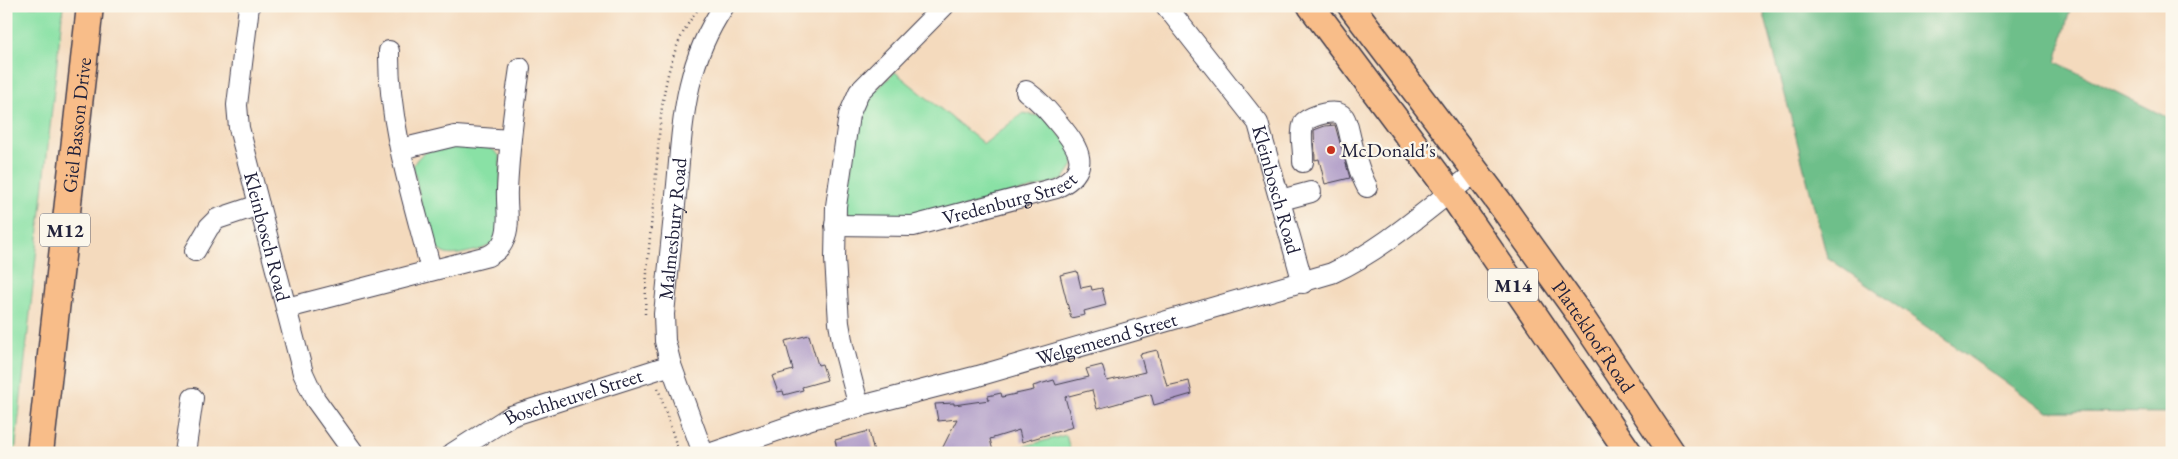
<svg xmlns="http://www.w3.org/2000/svg" width="2178" height="459" viewBox="0 0 2178 459" font-family="'EB Garamond',serif">
<style>
.green{fill:#89e1a5;stroke:#568270}
.forest{fill:#6ebf8a;stroke:#487062}
.building{fill:#af9bc7}
.lines{fill:none;stroke-linecap:round;stroke-linejoin:round}
.minor-casing{stroke:#423e4e;stroke-width:22}
.major-casing{stroke:#423e4e;stroke-width:29}
.path{stroke:#423e4e;stroke-width:2.5;stroke-dasharray:1 4;stroke-linecap:butt}
.minor{stroke:#fff;stroke-width:20}
.major{stroke:#f8bd89;stroke-width:26}
.poi-dot{fill:#c8321e;stroke:#fbf7ec;stroke-width:2}
.labels{text-anchor:middle;stroke-width:4.5;stroke-linejoin:round;paint-order:stroke}
.shield{fill:#fbf7ec;stroke:#636270;stroke-width:1}
.shield-label{font-size:19px;font-weight:bold;fill:#22223b}
.street-label{font-size:20px;fill:#22223b;stroke:#fbf7ec}
.poi-label{font-size:20px;fill:#22223b;stroke:#fbf7ec;text-anchor:start}
</style>
<rect width="100%" height="100%" fill="#fbf7ec"/>
<filter id="ink" filterUnits="userSpaceOnUse"><feTurbulence type="fractalNoise" baseFrequency=".02" numOctaves="2"/><feDisplacementMap in="SourceGraphic" scale="10" xChannelSelector="R" yChannelSelector="G"/><feConvolveMatrix kernelMatrix="1 2 1 2 8 2 1 2 1" color-interpolation-filters="sRGB"/></filter>
<filter id="wash" filterUnits="userSpaceOnUse"><feTurbulence type="fractalNoise" baseFrequency=".0096" numOctaves="4" result="noise"/><feDisplacementMap in="SourceGraphic" scale="20" xChannelSelector="R" yChannelSelector="G"/><feGaussianBlur stdDeviation="1.12" result="paint"/><feColorMatrix in="noise" values="0 0 0 0 0 0 0 0 0 0 0 0 0 0 0 0 0 1.4 0 .05"/><feComposite in="paint" operator="in"/></filter>
<g filter="url(#wash)">
<rect width="100%" height="100%" fill="#f4dabd"/>
<g class="green">
<path d="M6 6H63L15 453H6Z"/>
<path d="M895 72 984 144 1023 113 1044 117 1073 150V165L1063 180 916 220 853 219 843 209 864 102Z"/>
<path d="M457 143C473 145 491 143 500 157 500 176 504 233 491 244 484 250 473 251 465 253 455 255 444 257 437 248 425 233 418 186 413 166 421 148 440 148 457 143Z"/>
<path d="M1066 435 1071 453H999Z"/>
</g>
<path class="forest" d="M1762 6H2071L2056 62 2172 120V413L2048 412 1827 257Z"/>
<g id="blocks">
<g class="building">
<path d="M1335 125 1350 178 1325 184 1319 159 1315 160 1314 130 1325 126Z"/>
<path d="M1077 271 1081 288 1091 286 1092 290 1102 288 1106 305 1084 311 1085 315 1071 318 1060 275Z"/>
<path d="M809 335 818 365 822 364 827 380 802 387 803 390 784 395 783 391 778 392 772 376 793 370 785 341Z"/>
<path d="M1157 350 1167 386 1189 381 1192 394 1154 405 1151 394 1097 409 1092 390 1065 397 1073 427 1022 442 1019 430 990 439 993 451 983 453H963L957 450 940 453 957 419 938 421 935 404 954 403V405L989 400 988 396 1001 393 1002 397 1034 390 1033 386 1054 380 1056 385 1089 377 1086 369 1102 365 1107 381 1145 372 1140 354Z"/>
<path d="M869 431 874 453H838L835 440Z"/>
</g>
</g>
</g>
<g filter="url(#ink)">
<use href="#blocks" fill-opacity="0" stroke="#423e4e" stroke-width="1"/>
<g class="lines">
<g class="minor-casing">
<g id="minor">
<path id="s1" d="M249 6 237 105 239 128 303 373 315 399 354 453"/>
<path id="s2" d="M1166 6 1258 123 1303 283"/>
<path d="M389 51C388 125 413 198 431 270"/>
<path d="M401 149 455 136 510 140"/>
<path d="M1303 162C1304 149 1299 135 1304 122 1312 116 1336 107 1344 117 1348 123 1349 133 1351 140 1355 156 1359 172 1367 187"/>
<path d="M1281 200 1311 192"/>
<path id="s3" d="M835 225 913 226 1056 188C1093 170 1080 149 1059 124 1049 112 1040 101 1026 91"/>
<path d="M195 251 209 227 217 219 259 205"/>
<path d="M287 308 488 256C496 252 501 248 504 240 511 226 506 206 507 190 509 149 514 108 520 68"/>
<path d="M859 407 843 346 839 323 835 259 836 206 849 115 859 92 944 6"/>
<path d="M185 453 193 398"/>
<path id="s4" d="M453 453 511 416 671 365"/>
<path id="s5" d="M703 453 671 365 665 341 664 314C668 271 673 228 677 185 683 118 685 64 724 6"/>
<path id="s6" d="M712 453 811 419 978 376 1332 273C1386 248 1428 208 1476 172"/>
</g>
</g>
<g class="major-casing">
<g id="major">
<path d="M1311 6 1450 192 1629 453"/>
<path id="s7" d="M1351 6 1499 202 1577 311 1672 453"/>
<path id="s8" d="M40 453 90 6"/>
</g>
</g>
<g class="path">
<path d="M645 314C646 271 651 228 655 185 661 124 659 57 700 7"/>
<path d="M658 388 679 453"/>
</g>
<use href="#minor" class="minor"/>
<use href="#major" class="major"/>
</g>
</g>
<circle class="poi-dot" cx="1331" cy="150" r="5"/>
<g class="labels">
<g class="shield">
<rect x="40" y="213.5" width="50" height="33" rx="4"/>
<rect x="1488" y="268.5" width="50" height="33" rx="4"/>
</g>
<g class="shield-label">
<text x="65" y="237">M12</text>
<text x="1513" y="292">M14</text>
</g>
<g class="street-label">
<text dy="7" stroke="none"><textPath href="#s8" startOffset="330">Giel Basson Drive</textPath></text>
<text dy="7" stroke="none"><textPath href="#s2" startOffset="218">Kleinbosch Road</textPath></text>
<text dy="7" stroke="none"><textPath href="#s3" startOffset="178">Vredenburg Street</textPath></text>
<text dy="7" stroke="none"><textPath href="#s5" startOffset="231">Malmesbury Road</textPath></text>
<text dy="7" stroke="none"><textPath href="#s1" startOffset="235">Kleinbosch Road</textPath></text>
<text dy="7" stroke="none"><textPath href="#s7" startOffset="410">Plattekloof Road</textPath></text>
<text dy="7" stroke="none"><textPath href="#s6" startOffset="411">Welgemeend Street</textPath></text>
<text dy="7" stroke="none"><textPath href="#s4" startOffset="134">Boschheuvel Street</textPath></text>
</g>
<g class="poi-label">
<text x="1341" y="157">McDonald's</text>
</g>
</g>
<rect width="2178" height="459" fill="none" stroke="#fbf7ec" stroke-width="25"/>
</svg>
